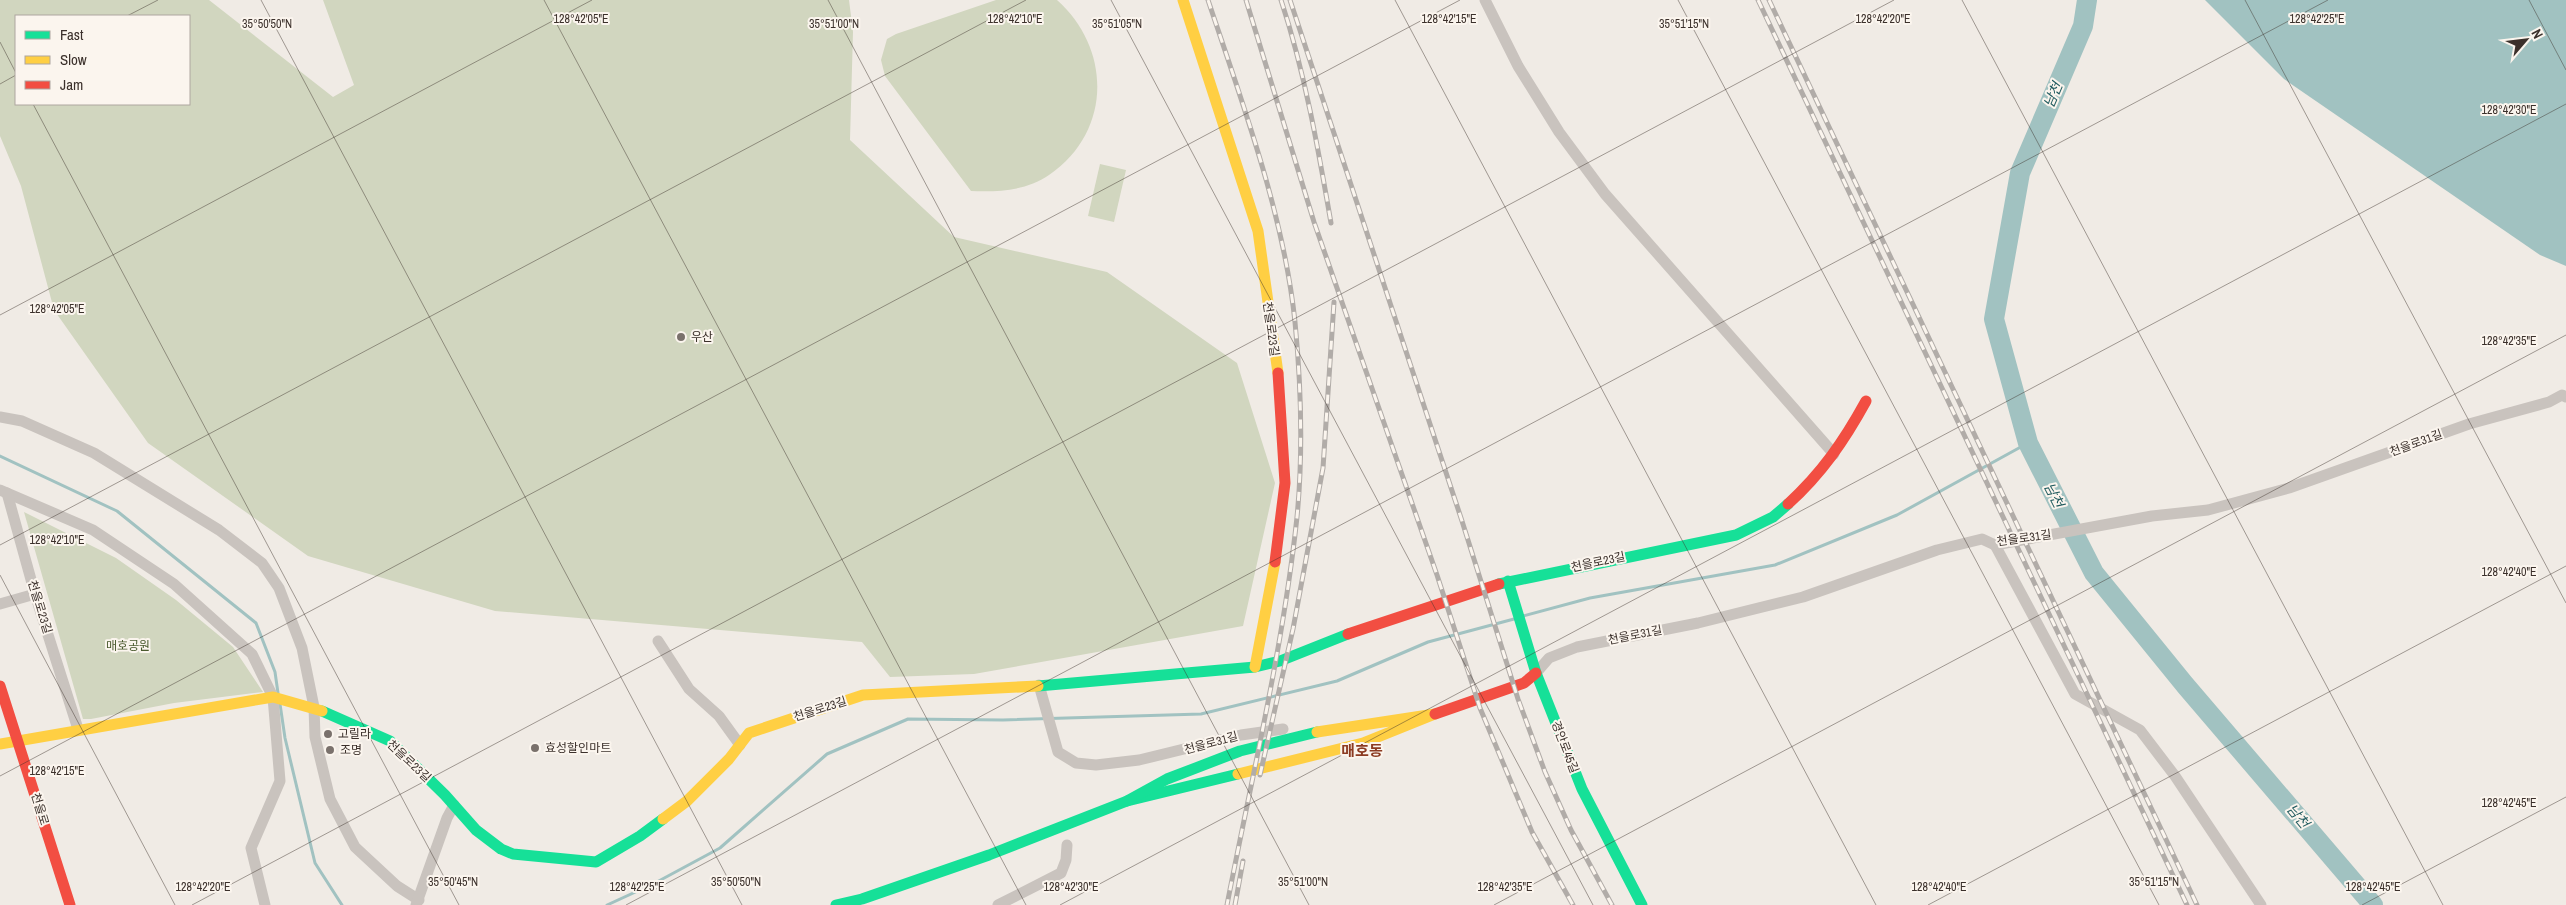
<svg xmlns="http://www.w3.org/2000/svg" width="2566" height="905" viewBox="0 0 2566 905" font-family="'Archivo Narrow','Noto Sans KR',sans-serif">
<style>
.green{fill:#d1d6bf;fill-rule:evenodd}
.water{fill:#a1c2c1}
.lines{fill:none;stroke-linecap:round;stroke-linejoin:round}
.stream{stroke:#a1c2c1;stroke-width:3}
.river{stroke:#a1c2c1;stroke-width:20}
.street{stroke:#c9c3be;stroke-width:11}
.fast{stroke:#16e098;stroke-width:11}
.slow{stroke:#ffcf43;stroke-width:11}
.jam{stroke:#f24e42;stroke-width:11}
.rail-casing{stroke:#b1aca8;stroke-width:5}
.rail{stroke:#fbf5ee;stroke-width:3;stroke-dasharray:9;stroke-linecap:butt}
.ticks{fill:none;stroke:#3b302b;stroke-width:1;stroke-opacity:0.45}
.poi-dot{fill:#7a716c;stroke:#fbf5ee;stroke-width:2}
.labels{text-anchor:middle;stroke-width:4;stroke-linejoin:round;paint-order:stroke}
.street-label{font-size:12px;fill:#3b302b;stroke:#fbf5ee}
.poi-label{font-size:12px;fill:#3b302b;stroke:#fbf5ee;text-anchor:start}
.park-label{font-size:12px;fill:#4a5a2e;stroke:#fbf5ee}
.water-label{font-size:14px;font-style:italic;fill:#1f5a5e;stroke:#fbf5ee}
.quarter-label{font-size:15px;font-weight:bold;fill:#8c3b22;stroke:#fbf5ee}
.ticks-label{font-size:12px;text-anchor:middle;fill:#3b302b;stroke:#fbf5ee;stroke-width:4;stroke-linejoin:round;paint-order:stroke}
</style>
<rect width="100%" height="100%" fill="#f0ebe5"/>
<g class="green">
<path d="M0 0H209L333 97 354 85 323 0H849L853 32 850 140 954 237 1107 272 1237 363 1275 483 1243 626 974 674 890 677 862 642 495 611 308 556 148 443 54 310 21 186 0 136ZM16 16H189V104H16Z"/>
<path d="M996 0H1057C1112 49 1112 132 1049 175 1026 191 998 192 971 191L885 76 881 60 887 39 896 34Z"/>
<path d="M1100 164 1126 170 1114 222 1088 216Z"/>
<path d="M24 512 116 558 176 600 233 647 263 692 174 703 91 719H83Z"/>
</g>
<path class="water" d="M2205 0H2566V266L2540 255 2284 79Z"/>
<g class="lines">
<g class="stream">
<path d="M0 456 117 511 256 623 275 672 278 693"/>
<path d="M1523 616 1590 598 1775 565 1897 515 2028 443"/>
<path d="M280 704 285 738 315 863 342 905"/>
<path d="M607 905 655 883 720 848 827 754 908 719 1003 720 1201 714 1337 681 1428 642 1514 619"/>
</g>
<path class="river" d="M2087 0 2083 26 2020 173 1994 319 2028 443 2094 573 2185 685 2373 905"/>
<g class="street">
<path d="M1485 0 1518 66 1559 132 1605 194 1834 454"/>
<path d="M0 417 22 421 94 453 219 530 262 563 279 588 302 648 314 707 315 737 330 799 355 847 397 886 419 900"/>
<path d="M0 490 93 530 174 584 252 654 273 697 280 781 251 848 265 905"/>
<path d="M7 493 35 594 78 729"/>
<path d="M1995 545 2075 694 2140 730 2175 776 2261 905"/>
<path d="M0 604 35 594"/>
<path d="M658 641 689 689 719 716 740 745"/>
<path d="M1536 673 1549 658 1577 647 1698 623 1803 597 1937 550 1982 539 1995 545 2152 516 2208 510 2289 488 2469 424 2549 402 2562 395 2566 397"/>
<path d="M1039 685 1058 752 1076 763 1096 765 1139 760 1241 735 1283 729"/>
<path d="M416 905 447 818 454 805"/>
<path d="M998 905 1061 873 1066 860 1067 845"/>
</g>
<g class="fast">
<path d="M1508 581 1536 673 1582 789 1642 905"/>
<path d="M1499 584 1736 535 1773 517 1788 504"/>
<path d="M1038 686 1255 667 1280 661 1348 634"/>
<path d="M322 711 390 741 445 795 476 830 501 849 513 854 596 862 640 836 663 819"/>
<path d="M1127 801 1238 774"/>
<path d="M836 905 862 899 989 855 1127 801 1167 779 1240 751 1317 732"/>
</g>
<g class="slow">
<path d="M1183 0 1258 231 1278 373"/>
<path d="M1255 667 1275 562"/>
<path d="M0 744 273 697 322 711"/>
<path d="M1238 774 1363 743 1435 714 1317 732"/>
<path d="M663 819 687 801 729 759 749 733 863 695 1038 686"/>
</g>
<g class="jam">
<path d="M1788 504C1822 473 1844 441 1866 401"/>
<path d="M1275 562 1285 483 1278 373"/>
<path d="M1348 634 1499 584"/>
<path d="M0 686 70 905"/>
<path d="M1435 714 1524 683 1536 673"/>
</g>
<g class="rail-casing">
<g id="rail">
<path d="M1208 0C1242 102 1284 215 1295 322 1301 384 1303 455 1297 517 1283 648 1252 776 1227 905"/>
<path d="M1246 0 1314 222 1437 575 1480 708 1532 832 1573 905"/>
<path d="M1281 0C1305 73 1318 148 1331 223"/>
<path d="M1290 0 1462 521 1518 699 1545 772 1571 830 1612 905"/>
<path d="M1758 0 2187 905"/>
<path d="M1769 0 2197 905"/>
<path d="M1260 775 1293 629 1323 468 1334 302"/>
<path d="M1235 905 1243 861"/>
</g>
</g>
<use href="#rail" class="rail"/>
</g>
<path class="ticks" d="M261 0 742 905M544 0 1026 905M828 0 1309 905M1111 0 1593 905M1395 0 1876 905M1678 0 2159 905M1962 0 2443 905M2245 0 2566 603M2529 0 2566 70M127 16 158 0M0 42 16 73M0 84 16 75M33 104 459 905M0 315 592 0M0 545 1026 0M0 575 175 905M0 776 1460 0M192 905 1894 0M626 905 2328 0M1060 905 2566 104M1494 905 2566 335M1928 905 2566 566M2362 905 2566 797"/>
<g class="poi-dot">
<circle cx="681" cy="337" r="5"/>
<circle cx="328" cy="734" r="5"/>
<circle cx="535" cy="748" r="5"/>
<circle cx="330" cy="750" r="5"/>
</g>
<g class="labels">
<g class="street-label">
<text transform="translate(1271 329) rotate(82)" y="4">천을로23길</text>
<text transform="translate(2416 443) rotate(-20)" y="4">천을로31길</text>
<text transform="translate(2024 538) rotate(-8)" y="4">천을로31길</text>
<text transform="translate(1598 562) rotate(-12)" y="4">천을로23길</text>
<text transform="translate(40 607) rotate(73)" y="4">천을로23길</text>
<text transform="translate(1635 635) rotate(-11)" y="4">천을로31길</text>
<text transform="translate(820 709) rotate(-18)" y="4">천을로23길</text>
<text transform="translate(1211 743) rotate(-15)" y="4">천을로31길</text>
<text transform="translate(1565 747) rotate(69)" y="4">경안로45길</text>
<text transform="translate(409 761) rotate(43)" y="4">천을로23길</text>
<text transform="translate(40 809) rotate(73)" y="4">천을로</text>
</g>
<g class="poi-label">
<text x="691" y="341">우산</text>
<text x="338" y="738">고릴라</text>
<text x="545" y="752">효성할인마트</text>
<text x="340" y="754">조명</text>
</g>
<g class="park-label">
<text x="128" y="650">매호공원</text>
</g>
<g class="water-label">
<text transform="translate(2053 95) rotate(-67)" y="5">남천</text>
<text transform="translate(2054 495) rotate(63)" y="5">남천</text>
<text transform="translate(2298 816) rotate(50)" y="5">남천</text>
</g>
<g class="quarter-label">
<text x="1362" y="756">매호동</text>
</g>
</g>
<g class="ticks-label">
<text x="581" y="23">128°42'05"E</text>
<text x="1015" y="23">128°42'10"E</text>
<text x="1449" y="23">128°42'15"E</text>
<text x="1883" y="23">128°42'20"E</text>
<text x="2317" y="23">128°42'25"E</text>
<text x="267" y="28">35°50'50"N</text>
<text x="834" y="28">35°51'00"N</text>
<text x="1117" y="28">35°51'05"N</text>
<text x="1684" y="28">35°51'15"N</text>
<text x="2509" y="114">128°42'30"E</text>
<text x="57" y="313">128°42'05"E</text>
<text x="2509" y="345">128°42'35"E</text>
<text x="57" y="544">128°42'10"E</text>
<text x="2509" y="576">128°42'40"E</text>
<text x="57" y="775">128°42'15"E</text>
<text x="2509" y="807">128°42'45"E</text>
<text x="453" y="886">35°50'45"N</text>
<text x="736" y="886">35°50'50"N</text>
<text x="1303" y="886">35°51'00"N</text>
<text x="2154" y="886">35°51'15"N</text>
<text x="203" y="891">128°42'20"E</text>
<text x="637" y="891">128°42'25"E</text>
<text x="1071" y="891">128°42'30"E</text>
<text x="1505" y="891">128°42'35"E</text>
<text x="1939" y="891">128°42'40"E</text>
<text x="2373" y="891">128°42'45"E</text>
</g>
<rect x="15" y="15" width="175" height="90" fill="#fbf5ee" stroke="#aea6a0"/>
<rect x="25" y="31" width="25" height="8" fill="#16e098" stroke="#aea6a0"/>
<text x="60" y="40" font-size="15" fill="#3b302b">Fast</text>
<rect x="25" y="56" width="25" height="8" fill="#ffcf43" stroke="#aea6a0"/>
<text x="60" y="65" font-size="15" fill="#3b302b">Slow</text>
<rect x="25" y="81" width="25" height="8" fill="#f24e42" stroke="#aea6a0"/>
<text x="60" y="90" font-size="15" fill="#3b302b">Jam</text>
<g transform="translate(2526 40) rotate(62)" stroke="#fbf5ee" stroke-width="4" paint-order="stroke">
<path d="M0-4L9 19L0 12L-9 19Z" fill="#3b302b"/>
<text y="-8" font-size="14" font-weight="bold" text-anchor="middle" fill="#3b302b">N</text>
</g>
</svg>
